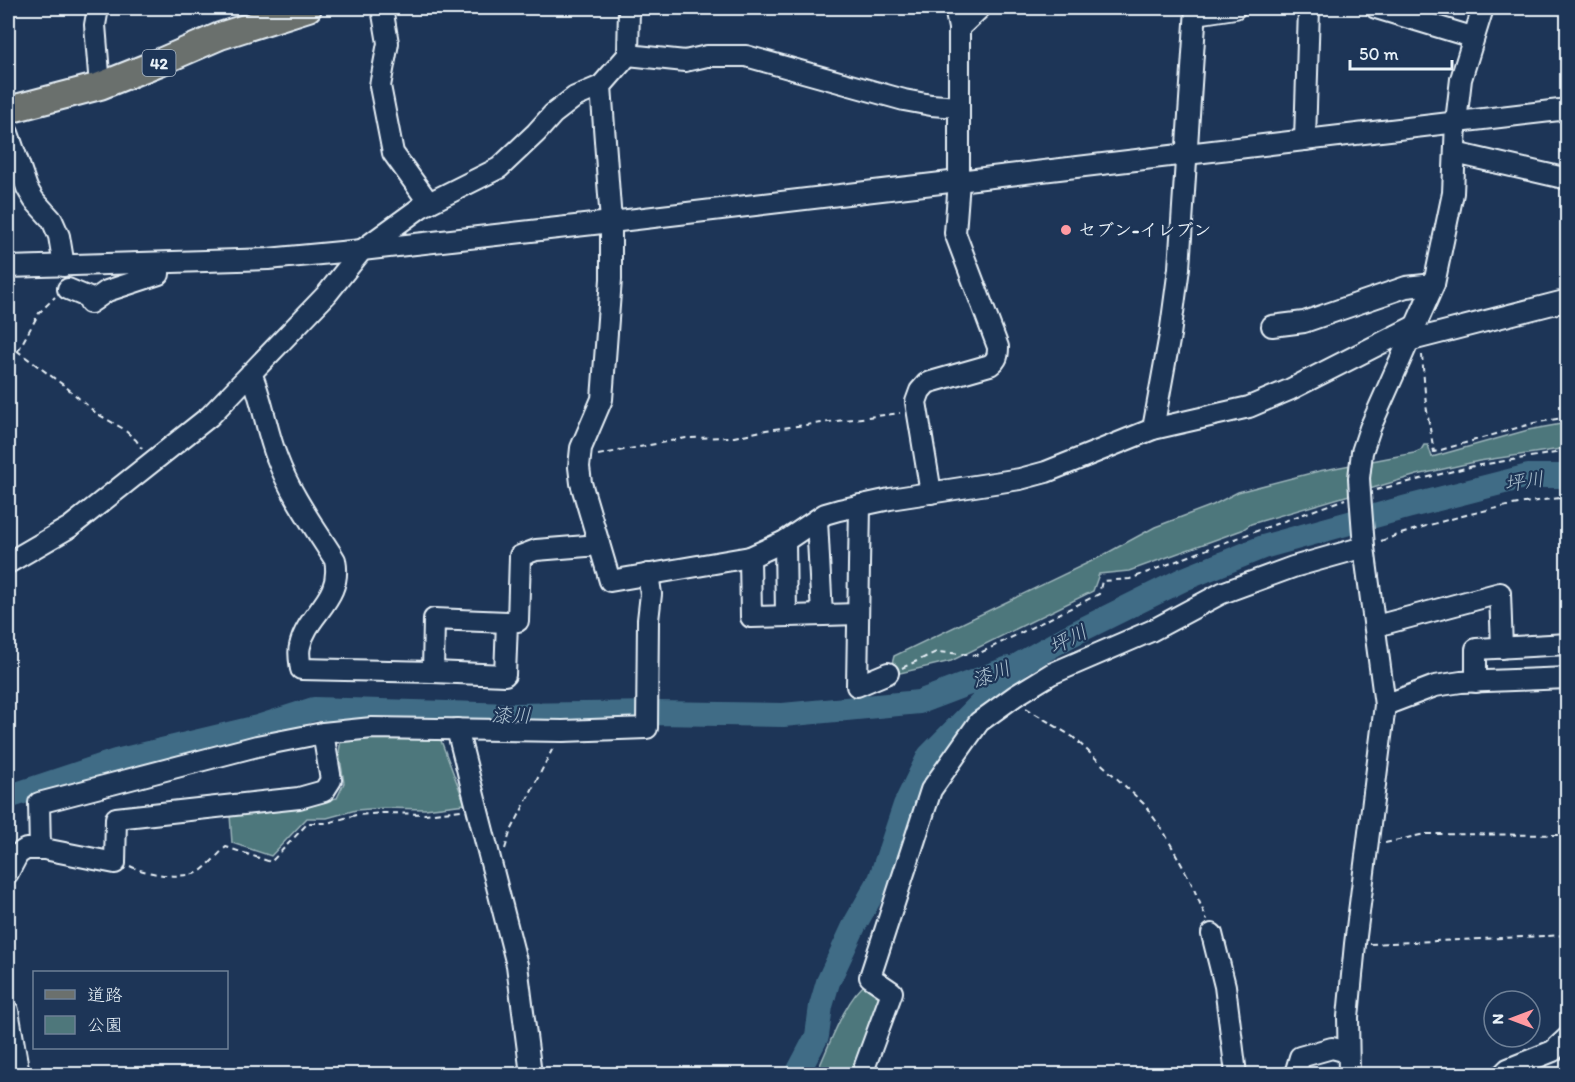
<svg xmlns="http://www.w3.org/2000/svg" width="1575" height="1082" viewBox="0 0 1575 1082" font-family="Itim,'Klee One',sans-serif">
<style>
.green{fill:#4e777b;stroke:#9bb4ba;stroke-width:1.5}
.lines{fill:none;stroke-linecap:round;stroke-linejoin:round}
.river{stroke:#406c86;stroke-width:24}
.minor-casing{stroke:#e8f1f8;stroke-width:24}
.major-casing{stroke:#e8f1f8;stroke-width:30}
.path{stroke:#e8f1f8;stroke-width:2;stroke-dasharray:6 4.5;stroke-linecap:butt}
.minor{stroke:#1d3557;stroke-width:20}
.major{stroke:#6b706d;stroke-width:26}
.poi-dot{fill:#ff9aa2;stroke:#1d3557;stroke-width:2}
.labels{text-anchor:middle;stroke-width:4.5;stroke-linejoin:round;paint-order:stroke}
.shield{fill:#1d3557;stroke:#abb9c8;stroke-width:1.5}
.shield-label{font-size:16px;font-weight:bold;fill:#e8f1f8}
.poi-label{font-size:18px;font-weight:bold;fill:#e8f1f8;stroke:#1d3557;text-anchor:start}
.water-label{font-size:20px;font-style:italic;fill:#adc2d0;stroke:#1d3557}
</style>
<rect width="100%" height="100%" fill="#1d3557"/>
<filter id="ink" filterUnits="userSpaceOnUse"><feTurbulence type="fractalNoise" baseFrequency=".0167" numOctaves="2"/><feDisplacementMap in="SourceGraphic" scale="12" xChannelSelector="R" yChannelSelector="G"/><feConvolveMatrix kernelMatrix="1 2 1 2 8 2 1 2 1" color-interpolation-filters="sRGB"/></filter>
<g filter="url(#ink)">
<g class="green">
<path d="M1567 423V448L1479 461 1417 475 1251 524 1242 530 1129 571 1099 574 1093 591 951 661 896 674 891 668 894 656 1098 558 1155 527 1213 505 1238 492 1319 471 1414 453 1421 450 1424 445H1428L1432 457 1528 430Z"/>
<path d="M440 738 465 804 425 809 384 808 356 810 327 818H307L271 856 232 843 230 815 337 798 344 783 339 752 341 739Z"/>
<path d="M867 983 888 997 859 1074H816C828 1049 845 998 867 983Z"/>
</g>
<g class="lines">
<g class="river">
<path d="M8 797 116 761 258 727 314 709 513 715 655 713 783 715 919 702 1009 668"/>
<path d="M797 1074 817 1036 821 1006 828 982 855 924 880 880 905 805 929 756 1020 664 1067 637 1184 579 1263 547 1407 507 1528 476H1568"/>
</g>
<g class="minor-casing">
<g id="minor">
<path d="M98 8 95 25 100 86"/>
<path d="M382 8 388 43 380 86 393 153 429 203"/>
<path d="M629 8 628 55 601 86 611 222V279L602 399 581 448 579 467 581 483 610 581 750 557 785 541 825 514 839 510 890 499 1020 479 1046 472 1153 429 1249 407 1289 390 1413 327"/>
<path d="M1376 8 1472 37"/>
<path d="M1196 14 1235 8"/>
<path d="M959 28 980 8"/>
<path d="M628 55 685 61 707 56H746L904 100 931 105 958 107"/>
<path d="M8 133 27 188 34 200 52 220 59 236 64 266"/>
<path d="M1305 140 1309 8"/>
<path d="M1455 153 1568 179"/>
<path d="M8 267 268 259 362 250 611 222 1568 109"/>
<path d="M68 289 94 300"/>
<path d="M90 303 107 291 159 274V263"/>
<path d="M1272 326 1304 322 1406 287 1434 284"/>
<path d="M1408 341 1568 300"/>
<path d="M251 373C263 401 266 430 277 458 290 494 315 528 335 560 343 600 307 613 300 646 298 653 300 662 301 669L433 672 434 619 507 622"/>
<path d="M1153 429 1170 335 1179 268 1196 8"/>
<path d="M931 493 916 402 920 391 927 383 990 365C997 360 998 356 998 347L955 233 959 181V28L955 8"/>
<path d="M860 505 857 686 888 673"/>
<path d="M817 520 822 615"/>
<path d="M785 541 786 616"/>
<path d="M750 557 751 617 858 614"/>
<path d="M8 563 70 527 210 416 327 294 362 250 421 207 499 168 536 133 553 114 575 97 601 86"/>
<path d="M1376 626 1500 593 1502 648"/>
<path d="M433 672 505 675 507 622 518 621 520 556 536 550 599 545"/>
<path d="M1476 682V649L1568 644"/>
<path d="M1385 705 1435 686 1461 682 1568 678"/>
<path d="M457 729 517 965 531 1074"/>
<path d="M40 849 39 803 257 746 323 733 372 728 563 731 647 728 648 620 651 594 648 574"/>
<path d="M8 873 18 854 26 849H44L115 863 116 818 299 798 324 791 331 780 323 733"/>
<path d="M1212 934 1225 986 1236 1074"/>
<path d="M8 1011 19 1074"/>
<path d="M862 1074 892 992 870 977 931 790 979 722 1015 696 1051 674 1151 631 1222 593 1293 567 1364 547"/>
<path d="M1295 1074 1300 1057 1332 1048 1348 1052"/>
<path d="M1349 1074 1348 1017 1355 944 1385 705 1364 547 1360 494 1359 478 1362 452 1370 428 1434 284 1453 193 1456 122 1461 79 1483 8"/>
<path d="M1503 1074 1508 1069 1553 1051 1568 1037"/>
</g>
</g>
<g class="major-casing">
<path id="major" d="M8 110 100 86 160 62 220 36 308 8"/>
</g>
<g class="path">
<path d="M8 344 66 387 96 413 122 428 136 440 142 449"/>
<path d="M18 351 39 313 55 297"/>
<path d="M1422 355 1426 405 1434 452 1534 423 1568 417"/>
<path d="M598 455 686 438 734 437 766 430 900 413"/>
<path d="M1376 490 1474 466 1568 451"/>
<path d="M1381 541C1442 519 1503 504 1568 497"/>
<path d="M902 668 936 652 976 655 1099 594 1102 581 1130 579 1218 545 1345 499"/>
<path d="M1026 708 1073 737 1144 804 1164 832 1191 882 1207 920"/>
<path d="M1385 843 1425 834 1568 835"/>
<path d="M505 849 510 833 554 746"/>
<path d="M130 866C146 874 179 879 197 873 205 870 219 853 226 847L271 862 308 823H327L356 815 383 813 425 814 461 810"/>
<path d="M1370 944 1568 935"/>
</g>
<use href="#minor" class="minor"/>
<use href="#major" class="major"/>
</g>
</g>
<circle class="poi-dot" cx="1066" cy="230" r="6"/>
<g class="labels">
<rect class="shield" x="142.5" y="50" width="33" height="26" rx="4.5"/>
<g class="shield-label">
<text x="159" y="69">42</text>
</g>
<g class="poi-label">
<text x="1078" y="236">セブン-イレブン</text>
</g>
<g class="water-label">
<text transform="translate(1524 481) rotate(-8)" y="7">坪川</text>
<text transform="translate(1068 639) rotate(-27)" y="7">坪川</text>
<text transform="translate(991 674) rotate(-21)" y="7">漆川</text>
<text transform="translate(511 715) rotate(1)" y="7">漆川</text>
</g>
</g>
<rect width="1575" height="1082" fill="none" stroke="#1d3557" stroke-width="30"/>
<rect x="15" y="15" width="1545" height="1052" fill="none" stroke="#e8f1f8" stroke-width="2" filter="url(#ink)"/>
<rect x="33" y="971" width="195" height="78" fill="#1d3557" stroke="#6e8097" stroke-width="1.5"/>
<rect x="45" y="990" width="30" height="9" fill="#6b706d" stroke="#6e8097" stroke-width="1.5"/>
<text x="87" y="1001" font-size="18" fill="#e8f1f8">道路</text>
<rect x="45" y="1016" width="30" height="18" fill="#4e777b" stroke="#6e8097" stroke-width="1.5"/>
<text x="87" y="1031" font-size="18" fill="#e8f1f8">公園</text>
<g transform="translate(1512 1019) rotate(270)"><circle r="28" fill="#1d3557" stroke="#6e8097" stroke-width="1.5"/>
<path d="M0-4.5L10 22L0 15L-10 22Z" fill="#ff9aa2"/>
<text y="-9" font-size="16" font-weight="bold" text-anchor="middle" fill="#e8f1f8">N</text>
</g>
<path d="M1350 60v9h102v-9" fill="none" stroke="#e8f1f8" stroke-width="3"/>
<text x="1359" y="60" font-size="18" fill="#e8f1f8" stroke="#1d3557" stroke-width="4.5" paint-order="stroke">50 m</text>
</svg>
